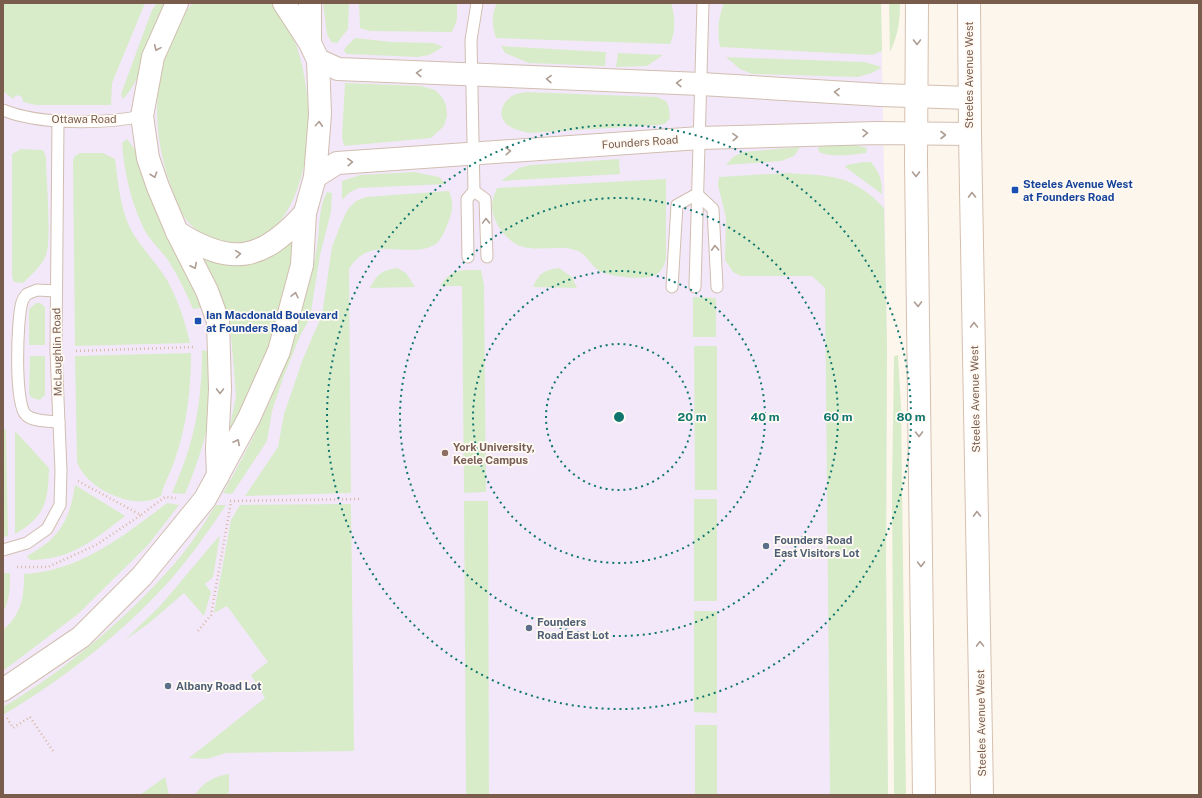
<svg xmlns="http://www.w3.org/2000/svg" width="1202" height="798" viewBox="0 0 1202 798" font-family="'Public Sans',sans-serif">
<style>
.education{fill:#f3e8fa}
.green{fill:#d8ecc9}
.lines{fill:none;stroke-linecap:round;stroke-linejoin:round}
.service-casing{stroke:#d1beb0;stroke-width:13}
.tertiary-casing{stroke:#d1beb0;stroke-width:24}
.secondary-casing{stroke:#d6c0b0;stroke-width:24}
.path{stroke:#d9b8a5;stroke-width:2.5;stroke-dasharray:1 3;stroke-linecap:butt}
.service{stroke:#fff;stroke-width:11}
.tertiary{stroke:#fff;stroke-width:22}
.secondary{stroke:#fff;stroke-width:22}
.oneway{stroke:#af9d94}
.ring{fill:none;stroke:#0f766e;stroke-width:2;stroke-dasharray:2 4}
.transit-dot{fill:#1a4fb4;stroke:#fffaf3;stroke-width:1.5}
.education-dot{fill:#8d6e63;stroke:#fffaf3;stroke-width:1.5}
.service-dot{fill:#5c6f8a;stroke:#fffaf3;stroke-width:1.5}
.labels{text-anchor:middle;stroke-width:3.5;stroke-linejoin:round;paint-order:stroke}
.street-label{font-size:11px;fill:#7a5c4d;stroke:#fffaf3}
.transit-label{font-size:11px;font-weight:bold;fill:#164399;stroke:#fffaf3;text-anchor:start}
.education-label{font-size:11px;font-weight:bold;fill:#785e54;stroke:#fffaf3;text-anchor:start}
.service-label{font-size:11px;font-weight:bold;fill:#4e5e75;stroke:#fffaf3;text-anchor:start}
.centre{fill:#0f766e;stroke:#fffaf3;stroke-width:2}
.ring-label{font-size:12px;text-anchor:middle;font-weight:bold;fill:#0f766e;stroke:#fffaf3;stroke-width:3.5;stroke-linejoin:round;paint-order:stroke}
</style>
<rect width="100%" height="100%" fill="#fdf6ec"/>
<path class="education" d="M3 3H881L887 344 886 561 888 795H3Z"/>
<g class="green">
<path d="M3 3H145L112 83 111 105H36L23 102 22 97 16 95 13 99 3 91Z"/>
<path d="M157 3H165C147 33 147 75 123 99L121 94 152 10Z"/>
<path d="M193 3H271C299 26 309 89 309 124 308 169 290 250 230 242 215 240 201 236 190 224 182 216 177 203 173 192 163 166 157 138 157 110 158 78 169 26 193 3Z"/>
<path d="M323 3H349L348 29 337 43 331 42 327 34Z"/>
<path d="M359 3H457V20L452 32 370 31 360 28Z"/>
<path d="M497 3H671C675 15 676 32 670 44L496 38C492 25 491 15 497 3Z"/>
<path d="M724 3H881L882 51 872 55 720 47C717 31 718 18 724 3Z"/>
<path d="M889 3H900C900 22 898 35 890 52Z"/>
<path d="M355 38 392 42 433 43 443 47 429 55 418 57 347 54 344 51 345 48Z"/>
<path d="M501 46 606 52 605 66 529 63 505 53Z"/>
<path d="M618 53 663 55 647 66 616 67Z"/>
<path d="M726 57 864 62 882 67 872 73 858 77 752 74 740 69Z"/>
<path d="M345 83 421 86 435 90 442 97 446 105 447 116 444 126 431 138 344 146 342 137Z"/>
<path d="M526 92 657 97 666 101 669 108 670 118 665 124 659 125 529 133C521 131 509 129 504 121 497 112 505 99 514 95 518 93 522 93 526 92Z"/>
<path d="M127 139 136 151 201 308 193 309C186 292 178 276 168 260 160 249 150 241 144 229 131 203 124 171 122 143Z"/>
<path d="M850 144 867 148 866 153C850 155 833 158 819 152L818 147Z"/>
<path d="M800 147 794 156 781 161 726 165 733 157 743 152Z"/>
<path d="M21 149 43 150 46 157C46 177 52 240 46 255 42 266 31 275 23 283L14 282 12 277V154Z"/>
<path d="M80 153H103L115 159C118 182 120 207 130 228 140 247 156 262 167 280 178 300 185 321 190 343L75 346 73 160 75 156Z"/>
<path d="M619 159 620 174 501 181 519 168 530 165Z"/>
<path d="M863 162H871C880 173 882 180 882 194L845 167 847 165Z"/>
<path d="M414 172 439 177 446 184 359 188 350 192 342 200V181L360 175Z"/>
<path d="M787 173C831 176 852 174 884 208L887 344 886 561 888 795H830L825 288 812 276H741L733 272 725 260 726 218 718 185 719 177Z"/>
<path d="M666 179V259C664 266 661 273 654 276 642 280 608 277 598 270 589 263 586 253 575 250 561 245 544 250 530 248 509 247 491 223 492 203 493 198 495 193 497 188Z"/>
<path d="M449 191C454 204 453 210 448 223 445 230 442 239 436 244 409 261 371 232 349 269L351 493 245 496 278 447 284 414 291 394 302 361 322 315 332 247 342 221 348 209 356 201 366 197Z"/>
<path d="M327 192 332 193 331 212 320 255 310 318 300 336 283 378 272 411 267 441 232 494 223 493C255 437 283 379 300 317 306 294 314 270 317 246 320 228 318 208 327 192Z"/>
<path d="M294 236 298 238 280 316 258 378 228 436 236 396 231 335 226 311 204 261 205 257C247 263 263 270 294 236Z"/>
<path d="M397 268 406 273 415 287 370 288C377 274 382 270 397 268Z"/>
<path d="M559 268 572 277 577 288 533 287C539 273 544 270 559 268Z"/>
<path d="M481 270 484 285 486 492 464 493 462 286H440C451 268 462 270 481 270Z"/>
<path d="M693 297 716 298V337H693Z"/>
<path d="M36 303H40L45 307V345H29V309Z"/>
<path d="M694 346H717V490H695Z"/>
<path d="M202 350 212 353C211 370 213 388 211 405 207 436 197 465 185 494L172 493C194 444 202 404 202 350Z"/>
<path d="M191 353C191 389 187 425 175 459 171 472 164 483 161 496 135 512 86 489 77 462L75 356Z"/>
<path d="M898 355 901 407 906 795H894L892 489 894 356Z"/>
<path d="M30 356H45V395L40 400 32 398 29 394Z"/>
<path d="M3 426 6 431 8 536 3 537Z"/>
<path d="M15 431 49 468C48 501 46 516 15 534Z"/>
<path d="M75 485 125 516C94 540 71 560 30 560L27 556C59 539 70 520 75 485Z"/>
<rect x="694" y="499" width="23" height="102"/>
<path d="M464 501H488L489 795H466Z"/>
<path d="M167 503 179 505 148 545 78 614 3 671V630C22 614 24 597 24 574 79 572 126 534 167 503Z"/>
<path d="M351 504 354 751 226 753 207 759 189 758 265 698 251 675 268 662 227 606 214 613 231 520 240 505Z"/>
<path d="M216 505H226C209 530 192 555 172 578 124 632 65 678 3 715V707C66 671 139 608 185 551 196 537 206 520 216 505Z"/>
<path d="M220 535 213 577 205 584 211 592 204 616 184 593 148 624 125 640 161 605Z"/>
<path d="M3 573H10C10 588 10 599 3 612Z"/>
<path d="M694 611H717V713L694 712Z"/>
<rect x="695" y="725" width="22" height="70"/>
<path d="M229 774V791L228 795H195C202 783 215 776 229 774Z"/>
<path d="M165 777 169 795H140Z"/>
</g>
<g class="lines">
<g class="service-casing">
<g id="service">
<path d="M3 110C39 125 104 124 142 116"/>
<path d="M474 191 485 199 487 257"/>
<path d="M697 194 713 209 717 287"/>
<path d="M468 257 467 199 474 191 471 40 477 3"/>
<path d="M672 287 677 205 697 194"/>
<path d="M695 287 703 3"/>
<path d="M56 291 37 290 27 294C25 296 23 299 22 302 17 318 14 404 26 415 34 422 49 421 59 422"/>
<path d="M3 550 27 543 47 529 60 505 61 471 56 351 58 121"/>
</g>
</g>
<g class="tertiary-casing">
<g id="tertiary">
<path d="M177 3 153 57 142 116 148 158 158 187 177 232 207 291 218 321 220 389 217 448 218 476"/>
<path d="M310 3V42"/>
<path d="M318 60 338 69 701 84 881 95 969 98"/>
<path d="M315 177 337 163 700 138 876 133 970 134"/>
<path d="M177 232C232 267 262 261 305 213"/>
<path d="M3 690 81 637 142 576 205 499 249 418 279 351 302 265 305 213 315 177 320 114 318 60 310 43 284 3"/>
</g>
</g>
<g class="secondary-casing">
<g id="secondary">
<path d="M917 3 916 161 924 795"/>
<path d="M969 3 970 134 982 795"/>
</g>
</g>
<g class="path">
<path d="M76 351 195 347"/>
<path d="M78 481 141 515 165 497 176 498"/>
<path d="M230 501 361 499"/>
<path d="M17 567H48L96 545 141 515"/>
<path d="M198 631 211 615 231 502"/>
<path d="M7 718 13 728 30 717 53 751"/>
</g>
<use href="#service" class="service"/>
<use href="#tertiary" class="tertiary"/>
<use href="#secondary" class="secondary"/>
</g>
<defs><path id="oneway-chevron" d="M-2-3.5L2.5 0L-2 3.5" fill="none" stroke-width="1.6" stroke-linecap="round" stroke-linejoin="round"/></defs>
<g class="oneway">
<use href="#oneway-chevron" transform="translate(917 42) rotate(90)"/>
<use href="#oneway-chevron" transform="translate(157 48) rotate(114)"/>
<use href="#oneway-chevron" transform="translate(419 73) rotate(-177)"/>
<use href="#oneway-chevron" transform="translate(549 79) rotate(-178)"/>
<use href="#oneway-chevron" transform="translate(679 83) rotate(-178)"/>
<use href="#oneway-chevron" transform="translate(837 92) rotate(-176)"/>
<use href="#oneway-chevron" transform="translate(319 124) rotate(-86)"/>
<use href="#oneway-chevron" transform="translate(865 133) rotate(-2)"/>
<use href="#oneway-chevron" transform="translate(943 135)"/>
<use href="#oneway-chevron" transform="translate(735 137) rotate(-2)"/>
<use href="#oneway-chevron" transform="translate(508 151) rotate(-4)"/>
<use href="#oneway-chevron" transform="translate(350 162) rotate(-4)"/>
<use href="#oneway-chevron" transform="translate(916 174) rotate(89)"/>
<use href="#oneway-chevron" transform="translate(154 175) rotate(71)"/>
<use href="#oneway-chevron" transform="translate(972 195) rotate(-91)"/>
<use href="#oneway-chevron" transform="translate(486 221) rotate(-92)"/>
<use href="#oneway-chevron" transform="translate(715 248) rotate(-93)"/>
<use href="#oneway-chevron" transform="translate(238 254) rotate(-5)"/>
<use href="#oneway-chevron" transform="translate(194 266) rotate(63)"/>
<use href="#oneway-chevron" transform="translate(295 295) rotate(-77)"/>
<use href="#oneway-chevron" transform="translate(918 304) rotate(89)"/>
<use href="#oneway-chevron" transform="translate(974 325) rotate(-91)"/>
<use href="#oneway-chevron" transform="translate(220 391) rotate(91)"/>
<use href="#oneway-chevron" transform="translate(919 434) rotate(89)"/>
<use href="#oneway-chevron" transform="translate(237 442) rotate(-63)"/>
<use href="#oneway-chevron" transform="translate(977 514) rotate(-91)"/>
<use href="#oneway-chevron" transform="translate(921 564) rotate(89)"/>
<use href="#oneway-chevron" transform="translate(980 644) rotate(-91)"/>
</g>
<g class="ring">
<circle cx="619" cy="417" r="73"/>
<circle cx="619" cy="417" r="146"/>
<circle cx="619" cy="417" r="219"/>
<circle cx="619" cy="417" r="292"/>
</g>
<g class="transit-dot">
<rect x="1011" y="186" width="8" height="8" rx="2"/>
<rect x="194" y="317" width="8" height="8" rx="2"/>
</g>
<circle class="education-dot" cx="445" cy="453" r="4"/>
<g class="service-dot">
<circle cx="766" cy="546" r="4"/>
<circle cx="529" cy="628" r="4"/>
<circle cx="168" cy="686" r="4"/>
</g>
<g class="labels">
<g class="street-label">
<text transform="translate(969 75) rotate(-90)" y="4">Steeles Avenue West</text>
<text x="84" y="123">Ottawa Road</text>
<text transform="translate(640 142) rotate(-4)" y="4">Founders Road</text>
<text transform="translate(57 352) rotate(-91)" y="4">McLaughlin Road</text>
<text transform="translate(975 399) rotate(-91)" y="4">Steeles Avenue West</text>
<text transform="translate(981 723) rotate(-91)" y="4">Steeles Avenue West</text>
</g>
<g class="transit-label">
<text x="1023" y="188">Steeles Avenue West<tspan x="1023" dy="13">at Founders Road</tspan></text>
<text x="206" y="319">Ian Macdonald Boulevard<tspan x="206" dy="13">at Founders Road</tspan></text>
</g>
<g class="education-label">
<text x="453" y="451">York University,<tspan x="453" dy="13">Keele Campus</tspan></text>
</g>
<g class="service-label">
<text x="774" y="544">Founders Road<tspan x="774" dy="13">East Visitors Lot</tspan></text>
<text x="537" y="626">Founders<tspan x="537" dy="13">Road East Lot</tspan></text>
<text x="176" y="690">Albany Road Lot</text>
</g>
</g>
<circle cx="619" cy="417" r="6" class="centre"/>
<g class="ring-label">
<text x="692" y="421">20 m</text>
<text x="765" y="421">40 m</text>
<text x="838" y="421">60 m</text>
<text x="911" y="421">80 m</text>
</g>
<rect width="1202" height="798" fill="none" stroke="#7a5c4d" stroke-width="8"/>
</svg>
